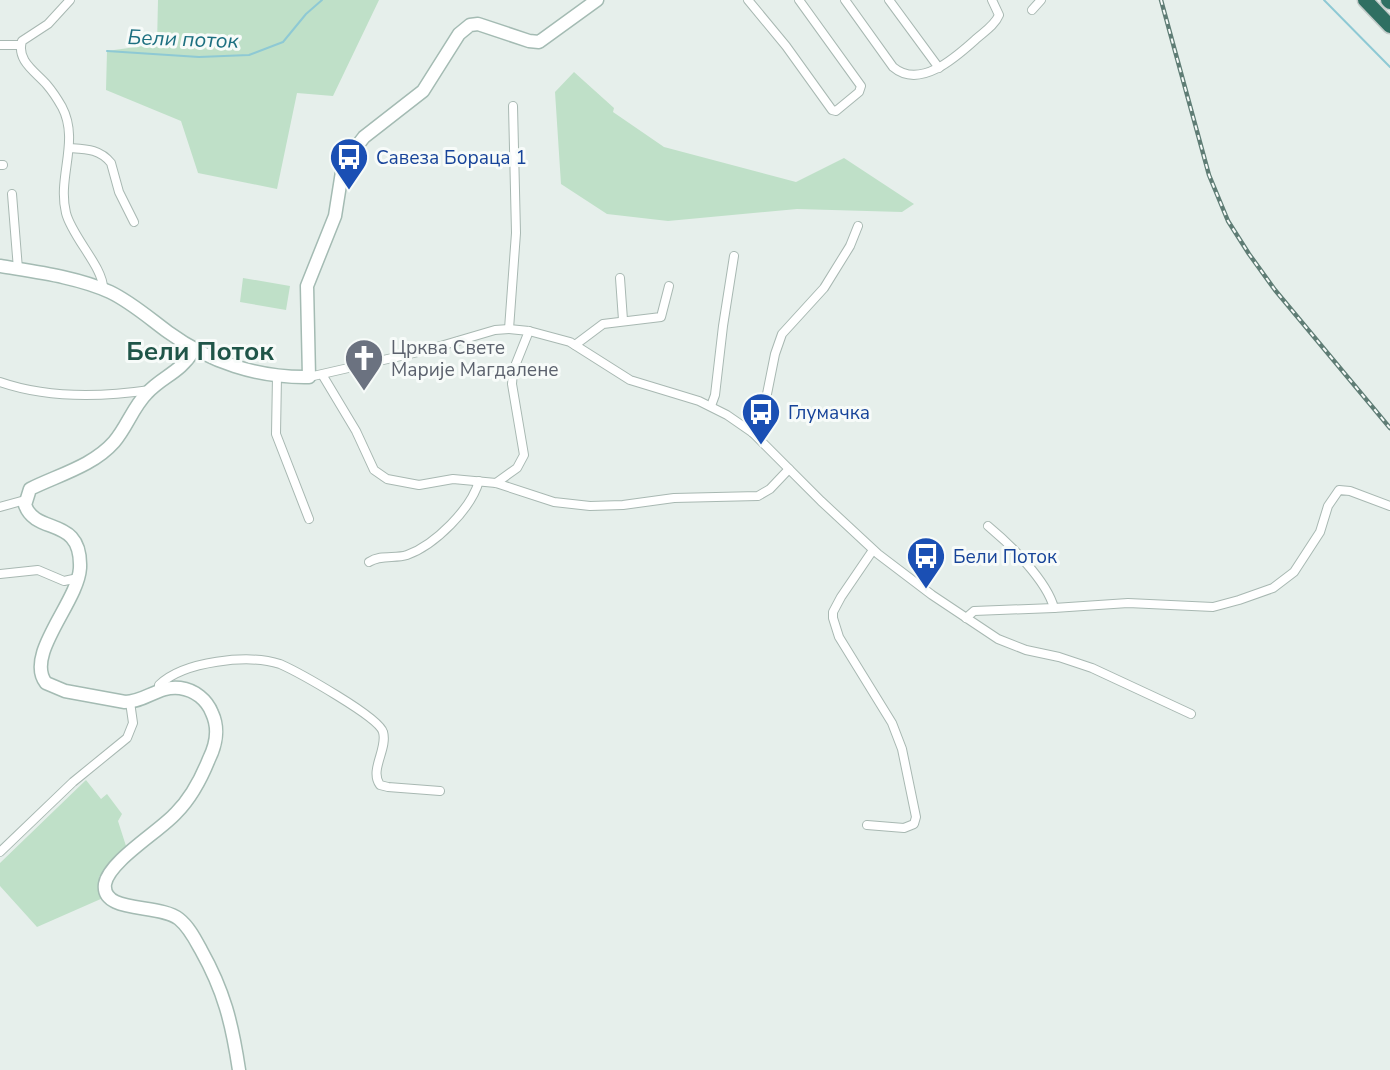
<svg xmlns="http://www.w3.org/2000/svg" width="1390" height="1070" viewBox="0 0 1390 1070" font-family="'Nunito Sans',sans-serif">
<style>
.green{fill:#bfe0c8}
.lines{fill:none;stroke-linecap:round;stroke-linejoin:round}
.stream{stroke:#8ec9d4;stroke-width:2}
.street-casing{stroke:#a8b8b2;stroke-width:10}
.secondary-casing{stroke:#a4bbb3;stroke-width:15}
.highway-casing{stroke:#c2cac8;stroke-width:17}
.street{stroke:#fff;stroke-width:8}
.secondary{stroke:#fff;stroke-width:12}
.highway{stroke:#2f6f62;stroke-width:14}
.rail-casing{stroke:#5f7d75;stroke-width:4.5}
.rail{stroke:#f7fbf9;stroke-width:2;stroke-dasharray:5;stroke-linecap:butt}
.labels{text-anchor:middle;stroke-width:6;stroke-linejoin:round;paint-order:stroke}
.transit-label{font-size:19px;fill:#164399;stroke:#f7fbf9;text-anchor:start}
.worship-label{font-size:19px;fill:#5b616d;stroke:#f7fbf9;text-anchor:start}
.water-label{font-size:21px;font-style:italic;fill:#1c6f80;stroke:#f7fbf9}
.district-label{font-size:26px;font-weight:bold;fill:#1f5548;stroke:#f7fbf9}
</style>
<rect width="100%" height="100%" fill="#e6efeb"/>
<g class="green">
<path d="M158 0H379L333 96 297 93 277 189 198 173 181 121 106 90 107 51 157 44Z"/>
<path d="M574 72 614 108 613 112 664 147 796 182 844 158 914 204 902 212 797 209 668 221 607 214 561 184 555 92Z"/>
<path d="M243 278 290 286 286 310 240 302Z"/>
<path d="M86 780 101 799 107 794 122 814 118 821 126 846 99 877 103 898 37 927 0 886V863Z"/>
</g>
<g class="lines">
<g class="stream">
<path d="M1324 0 1390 67"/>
<path d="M107 51 199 57 249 55 283 42 306 14 322 0"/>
</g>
<g class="street-casing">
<g id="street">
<path d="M70 0 48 24 22 41C16 61 36 72 47 85 53 92 58 100 62 107 80 141 57 177 66 213 72 237 104 268 103 289"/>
<path d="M748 0 786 46 832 110 836 111 859 92 861 86 799 0"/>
<path d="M845 0 893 67C920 90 956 57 976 39 984 32 995 25 999 15L992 0"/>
<path d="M889 0 939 68"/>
<path d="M1032 10 1041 0"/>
<path d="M0 45H20"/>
<path d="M70 148C86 149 100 149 111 163L119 192 134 222"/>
<path d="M0 165H3"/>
<path d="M12 194 18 269"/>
<path d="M620 278 623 320"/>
<path d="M509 329 516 233 513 106"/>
<path d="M575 345 603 324 661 317 669 286"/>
<path d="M277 376 276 434 309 519"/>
<path d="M323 376 356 431 374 470 387 479 419 485 453 479 496 483 554 502 590 506 623 505 674 498 758 496 770 489 789 469"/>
<path d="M309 377 427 350 495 330 509 329 529 331 570 342 630 380 699 401 727 415 753 433 821 501 878 554 932 595 998 639 1026 650 1059 657 1092 668 1191 714"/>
<path d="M0 382C46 398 102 397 150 390"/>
<path d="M711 406 715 395 723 326 734 256"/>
<path d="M753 433 765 404 775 354 782 334 824 288 850 246 858 226"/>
<path d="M496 483 517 468 524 455 512 384 513 371 529 331"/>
<path d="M0 507 25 500"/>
<path d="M988 526C1010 544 1047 581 1054 608"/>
<path d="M369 562C381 554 395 559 407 555 435 545 471 509 479 481"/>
<path d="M0 574 38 570 64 581 78 578"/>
<path d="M966 618 974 611 1054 608 1128 603 1213 607 1239 600 1273 588 1294 572 1320 532 1328 506 1339 490 1350 491 1390 506"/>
<path d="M159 690V685C184 661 248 654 280 664 298 672 379 717 383 732 388 749 369 770 380 785L388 787 440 791"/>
<path d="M867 825 904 828 914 824 916 817 902 749 892 723 839 637 833 618V612L841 597 873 550"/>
<path d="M0 852 73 782 127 738 133 723 130 702"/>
</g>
</g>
<g class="secondary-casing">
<g id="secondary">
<path d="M0 266C36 272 77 277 110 292 131 302 149 318 168 332 209 362 258 378 309 377L307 286 335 216 342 172 347 159 364 137 423 91 459 34 470 25 478 24 529 41 539 42 597 0"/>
<path d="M194 350C179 374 164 375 147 393 133 407 127 427 114 442 93 466 58 475 30 489L25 505C36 536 82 515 80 568 78 602 24 655 46 683L65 691 125 702C145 702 159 685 180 688 195 690 207 700 212 713 219 728 216 745 209 759 201 779 191 798 176 813 160 831 109 861 105 884 101 914 159 903 179 919 189 927 195 939 201 950 224 991 232 1023 239 1070"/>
</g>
</g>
<g class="highway-casing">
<g id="highway">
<path d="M1365 0 1390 26"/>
<path d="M1388 0 1390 2"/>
</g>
</g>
<use href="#street" class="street"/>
<use href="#secondary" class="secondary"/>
<use href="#highway" class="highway"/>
<g class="rail-casing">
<path id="rail" d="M1161 0 1209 175 1228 221 1249 254 1275 290 1390 428"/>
</g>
<use href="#rail" class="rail"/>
</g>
<defs>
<g id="bus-pin" transform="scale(2.0125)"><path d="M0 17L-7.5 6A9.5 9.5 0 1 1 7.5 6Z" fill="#1a4fb4" stroke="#f7fbf9"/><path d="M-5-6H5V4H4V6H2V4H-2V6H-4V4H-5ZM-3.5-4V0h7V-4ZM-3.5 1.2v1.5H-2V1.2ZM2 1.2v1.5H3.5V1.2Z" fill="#fff"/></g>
<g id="church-pin" transform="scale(2.0125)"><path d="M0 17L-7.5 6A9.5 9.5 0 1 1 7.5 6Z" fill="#6b7280" stroke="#f7fbf9"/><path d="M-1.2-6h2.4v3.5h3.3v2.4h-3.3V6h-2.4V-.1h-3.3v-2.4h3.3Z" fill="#fff"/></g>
</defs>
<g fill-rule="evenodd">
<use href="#bus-pin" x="349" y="157"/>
<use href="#church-pin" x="364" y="358"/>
<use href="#bus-pin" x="761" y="412"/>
<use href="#bus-pin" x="926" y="556"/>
</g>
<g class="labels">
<g class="transit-label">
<text x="376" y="164">Савеза Бораца 1</text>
<text x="788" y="419">Глумачка</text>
<text x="953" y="563">Бели Поток</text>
</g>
<g class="worship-label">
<text x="391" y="354">Црква Свете<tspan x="391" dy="22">Марије Магдалене</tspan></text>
</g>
<g class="water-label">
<text transform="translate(183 39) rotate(2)" y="7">Бели поток</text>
</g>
<g class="district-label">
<text x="200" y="360">Бели Поток</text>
</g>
</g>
</svg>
